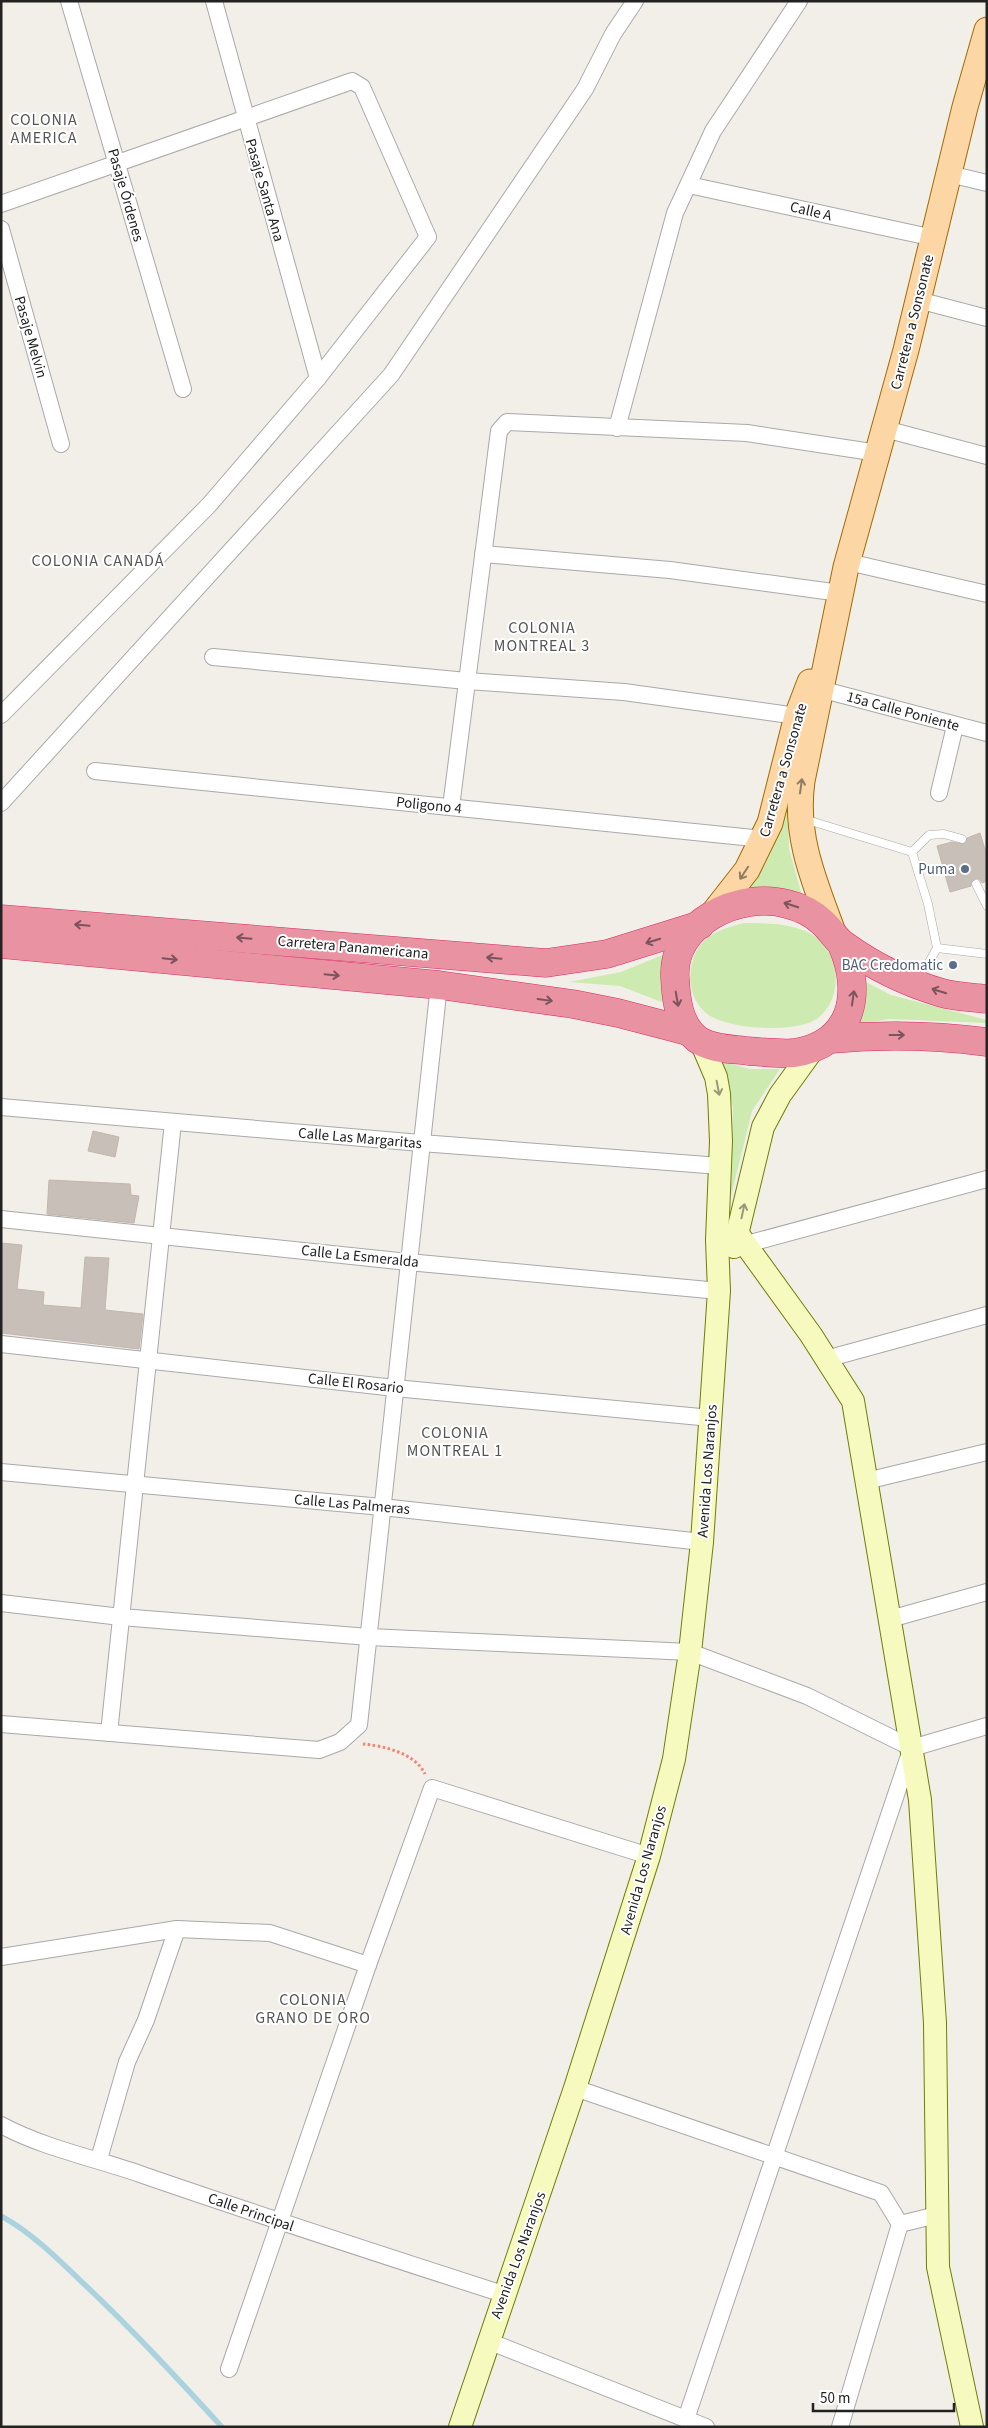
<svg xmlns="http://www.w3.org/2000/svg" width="988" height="2428" viewBox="0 0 988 2428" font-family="'Source Sans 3',sans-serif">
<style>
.grass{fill:#cdebb0}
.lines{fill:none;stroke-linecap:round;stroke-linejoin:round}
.stream{stroke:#aad3df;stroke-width:5.5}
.building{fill:#c7bfb8;stroke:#c4b6ab}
.lane-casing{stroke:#a9a9a9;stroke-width:9}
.street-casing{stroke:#a9a9a9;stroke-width:18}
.secondary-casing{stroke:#707d05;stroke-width:24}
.primary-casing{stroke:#a06b00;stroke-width:27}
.highway-casing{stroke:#dc2a67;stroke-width:29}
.path{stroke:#fa8072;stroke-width:3;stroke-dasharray:2.5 2.5;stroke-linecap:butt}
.lane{stroke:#fff;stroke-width:8}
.street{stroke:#fff;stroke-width:16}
.secondary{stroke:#f7fabf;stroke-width:22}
.primary{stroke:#fcd6a4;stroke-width:25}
.highway{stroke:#e892a2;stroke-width:28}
.oneway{stroke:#8f7c63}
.oneway2{stroke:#7b545c}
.oneway3{stroke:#979978}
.service-dot{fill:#5c6f8a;stroke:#fff;stroke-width:2}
.labels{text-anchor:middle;stroke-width:4;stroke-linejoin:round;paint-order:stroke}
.street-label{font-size:15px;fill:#222;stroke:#fff}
.service-label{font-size:15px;fill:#4e5e75;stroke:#fff;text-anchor:end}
.neighbourhood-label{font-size:16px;letter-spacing:1px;fill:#555;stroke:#fff}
</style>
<rect width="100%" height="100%" fill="#f2efe9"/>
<g class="grass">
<path d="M794 764 788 817 789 849 803 899 742 890Z"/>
<path d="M744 923C769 923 800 923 820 940 844 961 841 1012 808 1023 785 1032 725 1029 706 1013 684 995 686 957 706 939 717 930 732 926 744 923Z"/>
<path d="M667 953 661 978 664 1003 620 986 569 982 621 972Z"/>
<path d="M866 982 891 995 987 1020V1023L889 1019 857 1025 865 1003Z"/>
<path d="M721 1061 750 1069H780L752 1111 731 1196 733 1108Z"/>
</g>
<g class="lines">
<path class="stream" d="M1 2216C32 2233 58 2259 84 2284 132 2329 177 2378 222 2427"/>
</g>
<g class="building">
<path d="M980 833 987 856V881L982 883 979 879H974L971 886 950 892 937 846 952 842 964 844 967 838Z"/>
<path d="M93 1131 119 1137 115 1157 88 1151Z"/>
<path d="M49 1180 130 1184 131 1195 139 1196 134 1223 47 1214Z"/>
<path d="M1 1243 22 1245 17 1289 44 1292 43 1305 81 1308 85 1257 109 1258 105 1310 143 1314 139 1349 1 1333Z"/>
</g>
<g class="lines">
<g class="lane-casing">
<g id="lane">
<path d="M804 819 912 852"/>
<path d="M912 852 928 904 937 948 927 966 913 978"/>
<path d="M912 852 929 835 944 834 962 839"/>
<path d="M976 884 987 906"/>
<path d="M937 948 987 954"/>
</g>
</g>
<g class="street-casing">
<g id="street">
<path d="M69 1 183 389"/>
<path d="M214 1 318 378"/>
<path d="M949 174 987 183"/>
<path d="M689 185 934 238"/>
<path d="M1 204 352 81 362 87 428 237 318 378 209 505 1 715"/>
<path d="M1 229 61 444"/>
<path d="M918 300 987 318"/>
<path d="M617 428 675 213 713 131 799 1"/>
<path d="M885 429 987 456"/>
<path d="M483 554 670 570 840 593"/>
<path d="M848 562 987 594"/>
<path d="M213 657 467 681 624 692 797 716"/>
<path d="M820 689 987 733"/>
<path d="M95 771 763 839"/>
<path d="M939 793 955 726"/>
<path d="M1 803 391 375 585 89 613 34 635 1"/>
<path d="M451 807 499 431 507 422 747 433 878 453"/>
<path d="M1 1107 421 1143 720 1166"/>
<path d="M1 1219 408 1262 719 1291"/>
<path d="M747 1244 987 1179"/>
<path d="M1 1344 395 1388 711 1418"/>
<path d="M826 1359 987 1315"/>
<path d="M1 1472 382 1507 702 1542"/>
<path d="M866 1481 987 1452"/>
<path d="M1 1603 121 1617 369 1637 690 1652 807 1696 912 1748 987 1726"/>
<path d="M890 1619 987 1592"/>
<path d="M1 1724 319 1750 340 1742 359 1725 439 985"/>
<path d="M109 1733 173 1122"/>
<path d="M1 1957 177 1929 270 1933 368 1965"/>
<path d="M575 2088 881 2193 900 2224 840 2427"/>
<path d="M1 2125C44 2148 94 2158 140 2174 261 2216 382 2255 503 2294"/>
<path d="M99 2159 127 2062 146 2020 177 1929"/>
<path d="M900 2224 937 2215"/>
<path d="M488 2341 706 2427"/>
<path d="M229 2369 368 1965 432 1788 649 1856"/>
<path d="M686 2419 911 1750"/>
</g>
</g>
<g class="secondary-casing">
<g id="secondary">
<path d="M738 1234 811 1335 853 1401 920 1800 935 2023 938 2267 972 2427"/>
<path d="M734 1247 763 1127 780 1095 814 1048"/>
<path d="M460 2427 575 2088 649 1856 674 1759 690 1652 702 1542 719 1291 717 1240 721 1141 719 1094 716 1077 701 1042"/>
</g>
</g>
<g class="primary-casing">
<g id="primary">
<path d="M711 916 747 870 770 823 797 716 810 682"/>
<path d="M834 935C815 883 794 837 802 781L846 567 906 350 965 107 987 30"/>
</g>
</g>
<g class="highway-casing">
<g id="highway">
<path d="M1 919 546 963 607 954 700 925"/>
<path d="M1 944 439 985 573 1004 618 1013 687 1031"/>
<path d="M842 945C863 993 853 1045 793 1053 778 1054 763 1052 748 1051 733 1049 710 1049 697 1039 679 1025 676 1000 675 978 671 922 741 891 787 904 800 907 814 914 823 923 831 930 836 940 844 945 873 966 908 983 942 993 956 997 972 997 987 999"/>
<path d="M831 1039C884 1034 934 1035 987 1042"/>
</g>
</g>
<path class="path" d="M363 1744C384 1746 415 1753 425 1774"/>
<use href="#lane" class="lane"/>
<use href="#street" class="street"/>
<use href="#secondary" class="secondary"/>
<use href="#primary" class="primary"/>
<use href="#highway" class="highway"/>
</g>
<defs><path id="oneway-shaft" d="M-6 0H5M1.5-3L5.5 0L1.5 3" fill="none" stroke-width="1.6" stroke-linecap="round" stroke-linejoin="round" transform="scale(1.25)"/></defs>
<g class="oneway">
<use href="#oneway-shaft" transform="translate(801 786) rotate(-82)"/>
<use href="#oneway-shaft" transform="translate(744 873) rotate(123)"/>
</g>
<g class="oneway2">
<use href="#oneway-shaft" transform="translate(791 905) rotate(-162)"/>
<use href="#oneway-shaft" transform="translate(82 925) rotate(-175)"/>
<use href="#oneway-shaft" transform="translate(244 938) rotate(-175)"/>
<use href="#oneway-shaft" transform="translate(653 941) rotate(163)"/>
<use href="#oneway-shaft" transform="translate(494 958) rotate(-175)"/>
<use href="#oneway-shaft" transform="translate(170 959) rotate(6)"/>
<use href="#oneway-shaft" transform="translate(332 975) rotate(6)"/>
<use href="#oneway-shaft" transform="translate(939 991) rotate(-163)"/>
<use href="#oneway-shaft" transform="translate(853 998) rotate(-82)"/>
<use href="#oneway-shaft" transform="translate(677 999) rotate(80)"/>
<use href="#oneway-shaft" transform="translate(545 1000) rotate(8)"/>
<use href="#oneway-shaft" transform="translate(897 1035)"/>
</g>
<g class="oneway3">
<use href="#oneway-shaft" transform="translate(718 1088) rotate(79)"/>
<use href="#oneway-shaft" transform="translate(743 1211) rotate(-78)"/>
</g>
<g class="service-dot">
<circle cx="965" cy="869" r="5"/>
<circle cx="953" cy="965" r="5"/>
</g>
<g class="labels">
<g class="street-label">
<text transform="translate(265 190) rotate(74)" y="5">Pasaje Santa Ana</text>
<text transform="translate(126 195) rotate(74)" y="5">Pasaje Órdenes</text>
<text transform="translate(811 211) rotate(13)" y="5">Calle A</text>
<text transform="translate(912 322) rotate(-76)" y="5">Carretera a Sonsonate</text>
<text transform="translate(31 337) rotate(74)" y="5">Pasaje Melvin</text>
<text transform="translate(903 711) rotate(15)" y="5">15a Calle Poniente</text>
<text transform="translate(783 770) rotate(-74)" y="5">Carretera a Sonsonate</text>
<text transform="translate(429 805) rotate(6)" y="5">Poligono 4</text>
<text transform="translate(353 947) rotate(5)" y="5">Carretera Panamericana</text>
<text transform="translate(360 1138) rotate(5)" y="5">Calle Las Margaritas</text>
<text transform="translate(360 1256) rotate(6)" y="5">Calle La Esmeralda</text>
<text transform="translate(356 1383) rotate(6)" y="5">Calle El Rosario</text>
<text transform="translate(707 1471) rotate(-86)" y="5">Avenida Los Naranjos</text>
<text transform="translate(352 1504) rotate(5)" y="5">Calle Las Palmeras</text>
<text transform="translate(643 1870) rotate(-74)" y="5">Avenida Los Naranjos</text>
<text transform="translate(251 2212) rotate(19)" y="5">Calle Principal</text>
<text transform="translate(518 2255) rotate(-70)" y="5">Avenida Los Naranjos</text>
</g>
<g class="service-label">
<text x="955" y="874">Puma</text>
<text x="943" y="970">BAC Credomatic</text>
</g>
<g class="neighbourhood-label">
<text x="44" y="125">COLONIA<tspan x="44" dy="18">AMERICA</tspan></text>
<text x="98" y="566">COLONIA CANADÁ</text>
<text x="542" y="633">COLONIA<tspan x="542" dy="18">MONTREAL 3</tspan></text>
<text x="455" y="1438">COLONIA<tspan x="455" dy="18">MONTREAL 1</tspan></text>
<text x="313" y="2005">COLONIA<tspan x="313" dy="18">GRANO DE ORO</tspan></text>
</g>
</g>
<rect width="988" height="2428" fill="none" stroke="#222222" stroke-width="5"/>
<path d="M813 2403v8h141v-8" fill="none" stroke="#222222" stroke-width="2.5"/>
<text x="820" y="2403" font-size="15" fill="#222222" stroke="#ffffff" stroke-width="4" paint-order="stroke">50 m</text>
</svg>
